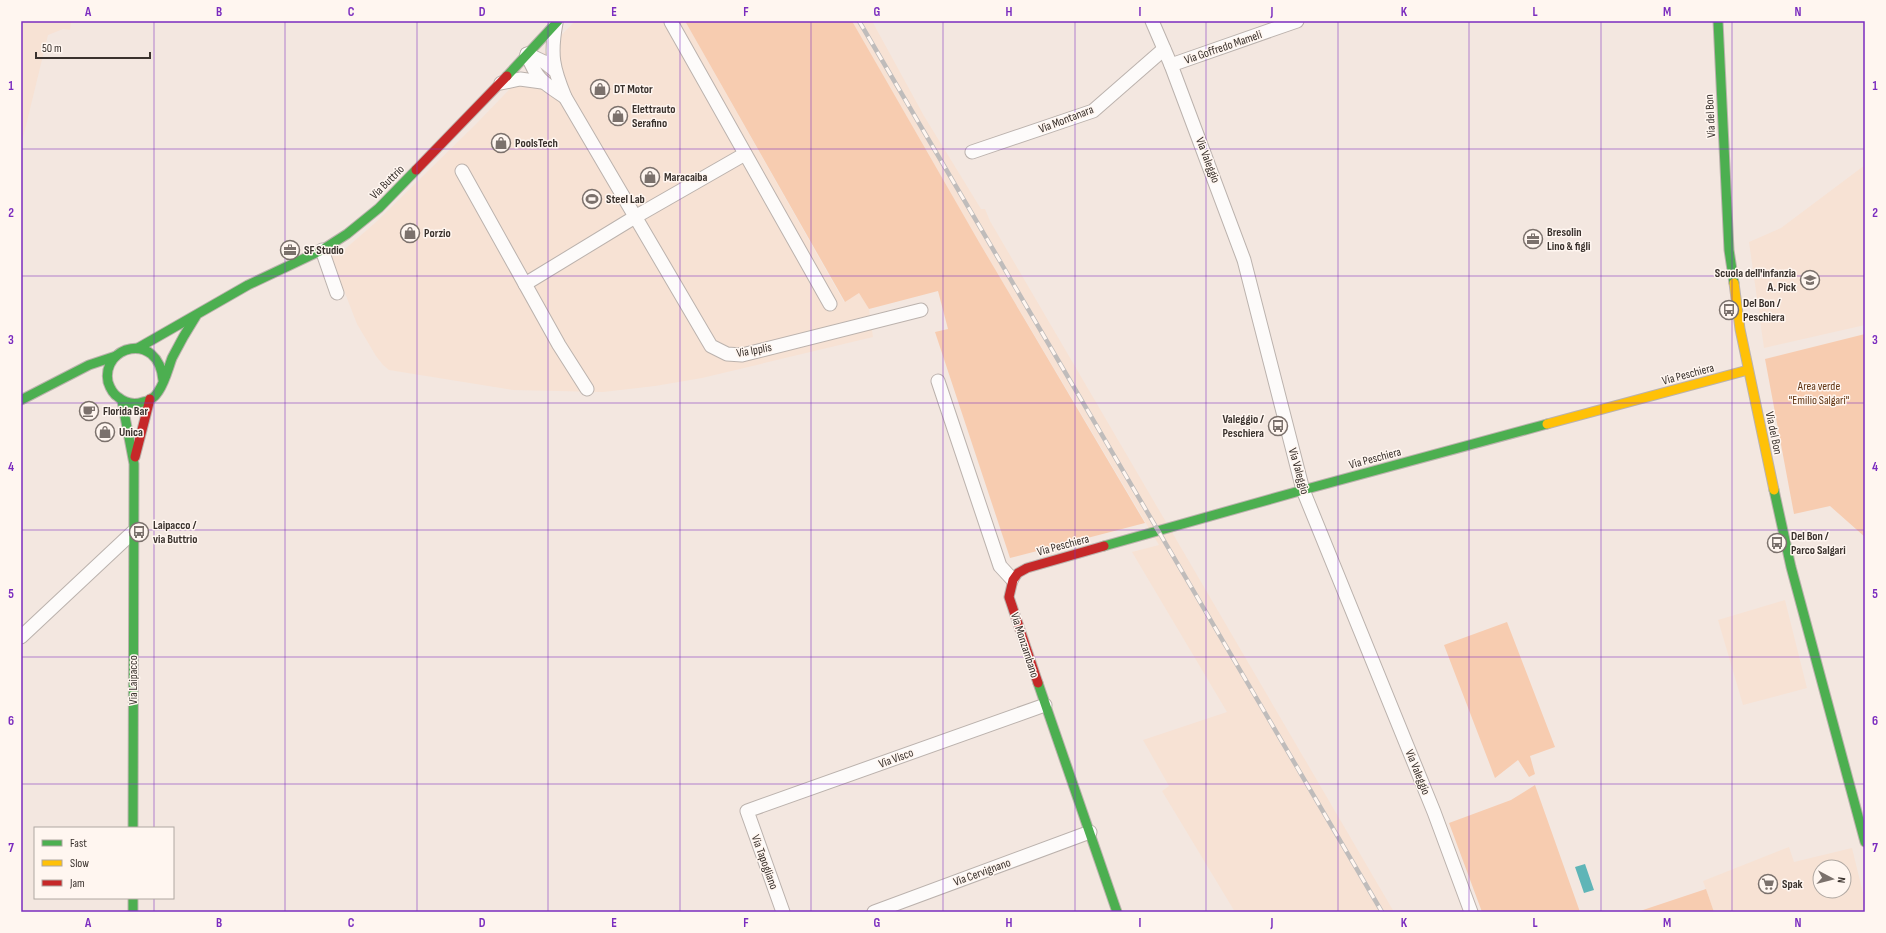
<svg xmlns="http://www.w3.org/2000/svg" width="1886" height="933" viewBox="0 0 1886 933" font-family="'Sofia Sans Condensed',sans-serif">
<style>
.built{fill:#f7e2d4;fill-rule:evenodd}
.green{fill:#f7ccb0}
.water{fill:#5fb5b7}
.lines{fill:none;stroke-linecap:round;stroke-linejoin:round}
.street-casing{stroke:#bbb2ad;stroke-width:15}
.fast-casing{stroke:#bbb2ad;stroke-width:11}
.slow-casing{stroke:#bbb2ad;stroke-width:11}
.jam-casing{stroke:#bbb2ad;stroke-width:11}
.street{stroke:#fdfbfa;stroke-width:13}
.fast{stroke:#4caf50;stroke-width:9}
.slow{stroke:#ffc107;stroke-width:9}
.jam{stroke:#c62828;stroke-width:9}
.rail-casing{stroke:#bfbcbb;stroke-width:4.5}
.rail{stroke:#fff6f0;stroke-width:3;stroke-dasharray:9;stroke-linecap:butt}
.grid{fill:none;stroke:#7b2cbf;stroke-width:1;stroke-opacity:0.55}
.labels{text-anchor:middle;stroke-width:3;stroke-linejoin:round;paint-order:stroke}
.street-label{font-size:12px;fill:#3a322d;stroke:#fff6f0}
.poi-label{font-size:12px;font-weight:bold;fill:#3a322d;stroke:#fff6f0;text-anchor:start}
.park-label{font-size:12px;fill:#603310;stroke:#fff6f0}
.neatline{fill:none;stroke:#7b2cbf;stroke-width:1.5}
.grid-label{font-size:13px;text-anchor:middle;font-weight:bold;fill:#7b2cbf}
</style>
<rect width="100%" height="100%" fill="#f3e7e0"/>
<g class="built">
<path d="M21 21H71L70 30 63 29 48 35 21 146Z"/>
<path d="M575 21H685L844 302 859 293 869 309 873 337 702 378 655 386 603 392 513 390 389 370 383 365 376 356 357 324 331 257 345 249 375 223 476 124Z"/>
<path d="M852 21H872L924 116 981 209H985L990 221 1394 912H1235L1162 791 1169 786 1143 740 1227 712 1132 552 1159 545 979 242Z"/>
<path d="M1865 165V325L1764 348 1749 242 1781 228Z"/>
<path d="M1785 600 1807 688 1743 705 1718 620Z"/>
<path d="M1789 847 1794 862 1852 848 1864 897 1865 912H1714L1703 881ZM1820 867H1844V891H1820Z"/>
</g>
<g class="green">
<path d="M685 21H852L979 242 1145 523 1010 558 935 332 948 329 938 291 869 309 859 293 845 302Z"/>
<path d="M1865 334V537L1830 506 1794 514 1765 359Z"/>
<path d="M1507 622 1555 747 1530 756 1535 774 1529 777 1518 760 1495 778 1444 645Z"/>
<path d="M1535 785 1580 912H1482L1449 823 1511 800Z"/>
<path d="M1706 889 1714 912H1637Z"/>
</g>
<path class="water" d="M1585 864 1594 890 1584 893 1575 867Z"/>
<g class="lines">
<g class="street-casing">
<g id="street">
<path d="M1152 21 1171 65 1244 260 1303 490 1434 812 1471 912"/>
<path d="M671 22 830 304"/>
<path d="M556 23C550 55 553 68 565 97L711 346 727 354 742 355 921 310"/>
<path d="M527 54C537 80 542 82 565 97"/>
<path d="M527 54 544 62 554 70"/>
<path d="M1171 65 1297 21"/>
<path d="M501 83 520 79 542 82"/>
<path d="M972 152 1093 111 1164 49"/>
<path d="M462 171 559 345 587 389"/>
<path d="M322 250 337 293"/>
<path d="M525 284 635 217 745 154"/>
<path d="M938 381 1000 566 1012 579"/>
<path d="M21 637 133 532"/>
<path d="M783 912 747 811 1045 705"/>
<path d="M874 912 1090 832"/>
</g>
</g>
<g class="fast-casing">
<g id="fast">
<path d="M1718 21 1729 250 1734 283"/>
<path d="M507 76 558 21"/>
<path d="M138 348 248 285 322 250 347 234 379 208 416 170"/>
<path d="M163 380C158 330 101 346 108 382 110 388 113 394 118 397 125 403 134 405 143 402 149 401 155 397 158 392 165 382 168 369 172 358 179 344 187 330 196 316"/>
<path d="M21 400 89 365 116 356"/>
<path d="M122 401 134 464 133 828"/>
<path d="M1774 490 1791 567 1865 842"/>
<path d="M1104 546 1303 490 1547 424"/>
<path d="M1038 683 1117 912"/>
<path d="M133 898V912"/>
</g>
</g>
<g class="slow-casing">
<g id="slow">
<path d="M1734 283 1740 329 1774 490"/>
<path d="M1547 424 1748 370"/>
</g>
</g>
<g class="jam-casing">
<g id="jam">
<path d="M416 170 507 76"/>
<path d="M135 457 150 399"/>
<path d="M1038 683 1009 597 1013 580 1018 573 1027 568 1104 546"/>
</g>
</g>
<use href="#street" class="street"/>
<use href="#fast" class="fast"/>
<use href="#slow" class="slow"/>
<use href="#jam" class="jam"/>
<g class="rail-casing">
<path id="rail" d="M859 21 1382 912"/>
</g>
<use href="#rail" class="rail"/>
</g>
<path class="grid" d="M154 21V828M285 21V912M417 21V912M548 21V912M680 21V912M811 21V912M943 21V912M1075 21V912M1206 21V912M1338 21V912M1469 21V912M1601 21V912M1732 21V912M21 149H1865M21 276H1865M21 403H1865M21 530H1865M21 657H1865M21 784H1865M154 898V912"/>
<defs>
<g id="shop-ring" transform="scale(1)"><circle r="9.5" fill="#fff6f0" stroke="#7b716c" stroke-width="1.5"/><path d="M-5-2.5h2.3a2.7 3.5 0 0 1 5.4 0H5L5.5 6h-11ZM-1.5-2.5h3a1.5 2.3 0 0 0-3 0Z" fill="#7b716c"/></g>
<g id="stadium-ring" transform="scale(1)"><circle r="9.5" fill="#fff6f0" stroke="#7b716c" stroke-width="1.5"/><path d="M0-5a6.5 5 0 1 0 0 10a6.5 5 0 1 0 0-10ZM-3.5-1.8h7v3.6h-7Z" fill="#7b716c"/></g>
<g id="office-ring" transform="scale(1)"><circle r="9.5" fill="#fff6f0" stroke="#7b716c" stroke-width="1.5"/><path d="M-6-3h4V-5.5h4V-3h4V5H-6ZM-1-4.5V-3h2v-1.5ZM-6 0V1H6V0Z" fill="#7b716c"/></g>
<g id="school-ring" transform="scale(1)"><circle r="9.5" fill="#fff6f0" stroke="#7b716c" stroke-width="1.5"/><path d="M0-5L7-2L0 1L-7-2ZM-4 1L0 2.5L4 1V4Q0 6-4 4Z" fill="#7b716c"/></g>
<g id="bus-ring" transform="scale(1)"><circle r="9.5" fill="#fff6f0" stroke="#7b716c" stroke-width="1.5"/><path d="M-5-6H5V4H4V6H2V4H-2V6H-4V4H-5ZM-3.5-4V0h7V-4ZM-3.5 1.2v1.5H-2V1.2ZM2 1.2v1.5H3.5V1.2Z" fill="#7b716c"/></g>
<g id="cafe-ring" transform="scale(1)"><circle r="9.5" fill="#fff6f0" stroke="#7b716c" stroke-width="1.5"/><path d="M-5.5-4.5H6V0H3Q3 3.5 0 3.5H-2.5Q-5.5 3.5-5.5 0ZM3-3.2v2h1.7v-2ZM-6 4.5H4V6H-6Z" fill="#7b716c"/></g>
<g id="supermarket-ring" transform="scale(1)"><circle r="9.5" fill="#fff6f0" stroke="#7b716c" stroke-width="1.5"/><path d="M-6-5.5h2.5l.6 2H6L4.5 2H-2.5L-4.4-4H-6ZM-1.5 3.2a1.3 1.3 0 1 0 .1 0ZM3 3.2a1.3 1.3 0 1 0 .1 0Z" fill="#7b716c"/></g>
</defs>
<g fill-rule="evenodd">
<use href="#shop-ring" x="600" y="89"/>
<use href="#shop-ring" x="618" y="116"/>
<use href="#shop-ring" x="501" y="143"/>
<use href="#shop-ring" x="650" y="177"/>
<use href="#stadium-ring" x="592" y="199"/>
<use href="#shop-ring" x="410" y="233"/>
<use href="#office-ring" x="1533" y="239"/>
<use href="#office-ring" x="290" y="250"/>
<use href="#school-ring" x="1810" y="280"/>
<use href="#bus-ring" x="1729" y="310"/>
<use href="#cafe-ring" x="89" y="411"/>
<use href="#bus-ring" x="1278" y="426"/>
<use href="#shop-ring" x="105" y="432"/>
<use href="#bus-ring" x="139" y="532"/>
<use href="#bus-ring" x="1777" y="543"/>
<use href="#supermarket-ring" x="1768" y="884"/>
</g>
<g class="labels">
<g class="street-label">
<text transform="translate(1223 47) rotate(-19)" y="4">Via Goffredo Mameli</text>
<text transform="translate(1710 116) rotate(-93)" y="4">Via del Bon</text>
<text transform="translate(1066 119) rotate(-21)" y="4">Via Montanara</text>
<text transform="translate(1208 160) rotate(69)" y="4">Via Valeggio</text>
<text transform="translate(387 182) rotate(-45)" y="4">Via Buttrio</text>
<text transform="translate(754 350) rotate(-10)" y="4">Via Ipplis</text>
<text transform="translate(1688 374) rotate(-15)" y="4">Via Peschiera</text>
<text transform="translate(1774 433) rotate(78)" y="4">Via del Bon</text>
<text transform="translate(1375 458) rotate(-15)" y="4">Via Peschiera</text>
<text transform="translate(1299 471) rotate(74)" y="4">Via Valeggio</text>
<text transform="translate(1063 545) rotate(-15)" y="4">Via Peschiera</text>
<text transform="translate(1025 645) rotate(72)" y="4">Via Monzambano</text>
<text transform="translate(133 680) rotate(-90)" y="4">Via Laipacco</text>
<text transform="translate(896 758) rotate(-20)" y="4">Via Visco</text>
<text transform="translate(1418 772) rotate(68)" y="4">Via Valeggio</text>
<text transform="translate(765 862) rotate(70)" y="4">Via Tapogliano</text>
<text transform="translate(982 872) rotate(-20)" y="4">Via Cervignano</text>
</g>
<g class="poi-label">
<text x="614" y="93">DT Motor</text>
<text x="632" y="113">Elettrauto<tspan x="632" dy="14">Serafino</tspan></text>
<text x="515" y="147">PoolsTech</text>
<text x="664" y="181">Maracaiba</text>
<text x="606" y="203">Steel Lab</text>
<text x="1547" y="236">Bresolin<tspan x="1547" dy="14">Lino &amp; figli</tspan></text>
<text x="424" y="237">Porzio</text>
<text x="304" y="254">SF Studio</text>
<text x="1796" y="277" text-anchor="end">Scuola dell'infanzia<tspan x="1796" dy="14">A. Pick</tspan></text>
<text x="1743" y="307">Del Bon /<tspan x="1743" dy="14">Peschiera</tspan></text>
<text x="103" y="415">Florida Bar</text>
<text x="1264" y="423" text-anchor="end">Valeggio /<tspan x="1264" dy="14">Peschiera</tspan></text>
<text x="119" y="436">Unica</text>
<text x="153" y="529">Laipacco /<tspan x="153" dy="14">via Buttrio</tspan></text>
<text x="1791" y="540">Del Bon /<tspan x="1791" dy="14">Parco Salgari</tspan></text>
<text x="1782" y="888">Spak</text>
</g>
<g class="park-label">
<text x="1819" y="390">Area verde<tspan x="1819" dy="14">"Emilio Salgari"</tspan></text>
</g>
</g>
<rect width="1886" height="933" fill="none" stroke="#fff6f0" stroke-width="44"/>
<rect x="34" y="827" width="140" height="72" fill="#fff6f0" stroke="#b0a8a2"/>
<rect x="42" y="840" width="20" height="6" fill="#4caf50" stroke="#b0a8a2"/>
<text x="70" y="847" font-size="12" fill="#3a322d">Fast</text>
<rect x="42" y="860" width="20" height="6" fill="#ffc107" stroke="#b0a8a2"/>
<text x="70" y="867" font-size="12" fill="#3a322d">Slow</text>
<rect x="42" y="880" width="20" height="6" fill="#c62828" stroke="#b0a8a2"/>
<text x="70" y="887" font-size="12" fill="#3a322d">Jam</text>
<g transform="translate(1832 879) rotate(97)"><circle r="19" fill="#fff6f0" stroke="#b0a8a2"/>
<path d="M0-3L7 15L0 10L-7 15Z" fill="#7b716c"/>
<text y="-6" font-size="11" font-weight="bold" text-anchor="middle" fill="#3a322d">N</text>
</g>
<path d="M36 52v6h114v-6" fill="none" stroke="#3a322d" stroke-width="2"/>
<text x="42" y="52" font-size="12" fill="#3a322d" stroke="#fff6f0" stroke-width="3" paint-order="stroke">50 m</text>
<rect x="22" y="22" width="1842" height="889" class="neatline"/>
<g class="grid-label">
<text x="88" y="16">A</text>
<text x="219" y="16">B</text>
<text x="351" y="16">C</text>
<text x="482" y="16">D</text>
<text x="614" y="16">E</text>
<text x="746" y="16">F</text>
<text x="877" y="16">G</text>
<text x="1009" y="16">H</text>
<text x="1140" y="16">I</text>
<text x="1272" y="16">J</text>
<text x="1404" y="16">K</text>
<text x="1535" y="16">L</text>
<text x="1667" y="16">M</text>
<text x="1798" y="16">N</text>
<text x="11" y="90">1</text>
<text x="1875" y="90">1</text>
<text x="11" y="217">2</text>
<text x="1875" y="217">2</text>
<text x="11" y="344">3</text>
<text x="1875" y="344">3</text>
<text x="11" y="471">4</text>
<text x="1875" y="471">4</text>
<text x="11" y="598">5</text>
<text x="1875" y="598">5</text>
<text x="11" y="725">6</text>
<text x="1875" y="725">6</text>
<text x="11" y="852">7</text>
<text x="1875" y="852">7</text>
<text x="88" y="927">A</text>
<text x="219" y="927">B</text>
<text x="351" y="927">C</text>
<text x="482" y="927">D</text>
<text x="614" y="927">E</text>
<text x="746" y="927">F</text>
<text x="877" y="927">G</text>
<text x="1009" y="927">H</text>
<text x="1140" y="927">I</text>
<text x="1272" y="927">J</text>
<text x="1404" y="927">K</text>
<text x="1535" y="927">L</text>
<text x="1667" y="927">M</text>
<text x="1798" y="927">N</text>
</g>
</svg>
